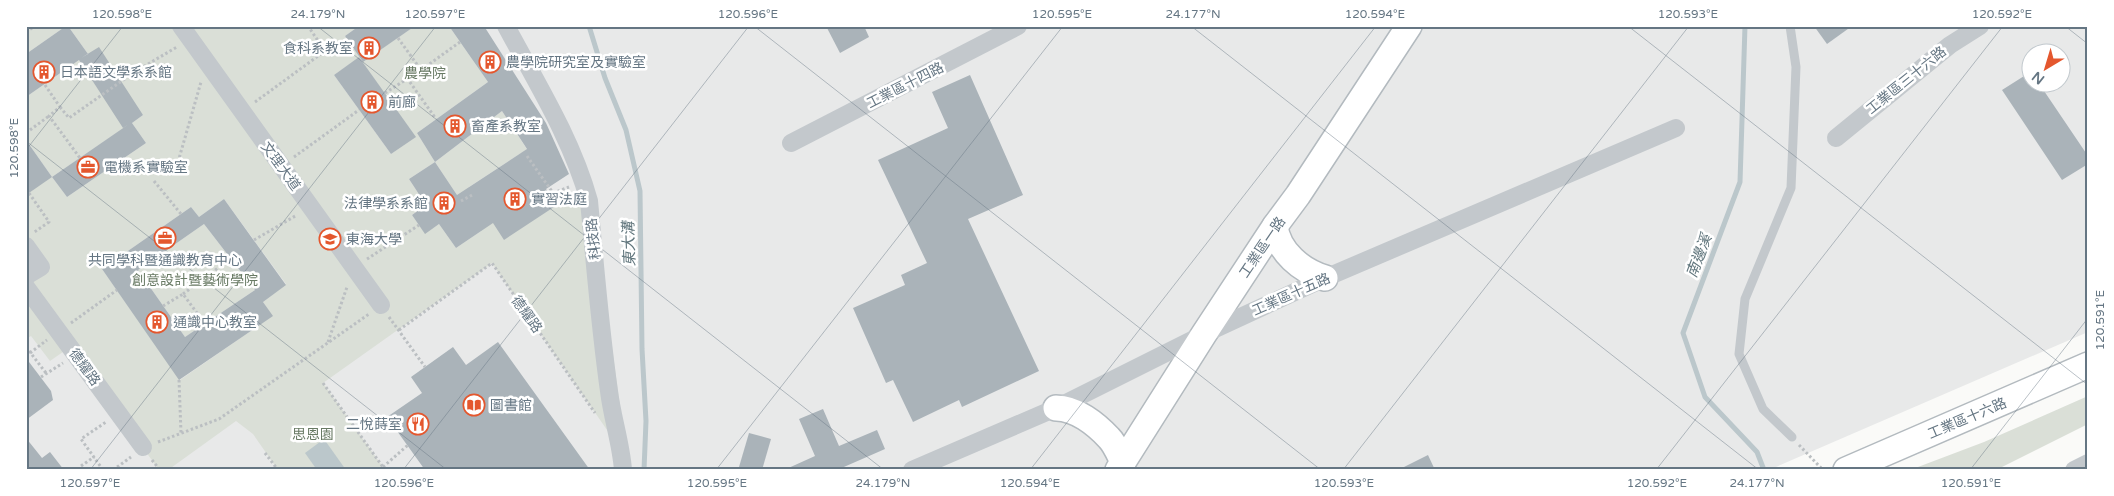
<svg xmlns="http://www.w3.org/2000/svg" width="2114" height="496" viewBox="0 0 2114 496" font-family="'Varela Round','Noto Sans TC',sans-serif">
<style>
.built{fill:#e8e9e9;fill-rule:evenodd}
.green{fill:#dadfd7;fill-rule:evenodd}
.water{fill:#bbc7cb}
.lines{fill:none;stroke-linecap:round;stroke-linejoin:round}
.stream{stroke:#bbc7cb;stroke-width:5}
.building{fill:#aab3b9;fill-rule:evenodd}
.secondary-casing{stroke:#b3babf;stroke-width:28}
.path{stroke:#bbbfc2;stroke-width:3;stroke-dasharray:2.5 2.5;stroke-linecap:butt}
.lane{stroke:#c3c8cc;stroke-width:9}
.street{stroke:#c3c8cc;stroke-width:18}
.secondary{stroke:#fff;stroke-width:25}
.ticks{fill:none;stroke:#657683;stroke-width:1;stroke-opacity:0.45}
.labels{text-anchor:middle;stroke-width:5;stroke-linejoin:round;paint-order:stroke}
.poi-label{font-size:14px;fill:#657683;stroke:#fff;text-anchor:start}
.park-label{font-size:14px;fill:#687a64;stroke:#fff}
.street-label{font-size:14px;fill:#657683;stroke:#fff}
.water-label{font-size:15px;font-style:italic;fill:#60757c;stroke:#fff}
.neatline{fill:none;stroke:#657683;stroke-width:2}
.ticks-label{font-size:12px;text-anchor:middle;fill:#657683}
</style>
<rect width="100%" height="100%" fill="#fafaf8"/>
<path class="built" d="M26 26H2088V332L1769 470H26ZM2032 52H2062V82H2032Z"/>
<g class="green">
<path d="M26 26H66L26 54Z"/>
<path d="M68 26H359L345 36 360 57 334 75 391 154 415 137 362 62 415 26H449L488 82 417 133 435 162 502 111 530 154 521 153 469 187 557 205 592 197 627 459 492 263 323 383 385 470H278L253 434 236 421 168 470H159L70 347 50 361 31 336 26 339V188L52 177 26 140V97L79 60 124 128 52 177 67 197 146 143 132 123 143 115 88 54ZM435 162 481 231 456 248 439 224 425 233 412 215 426 205 409 179ZM224 199 286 284 263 302 272 316 180 380 102 269 191 207 199 217Z"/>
<path d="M204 224 255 290 185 337 138 270Z"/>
<path d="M2088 396V424L1996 470H1910L1984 442Z"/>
</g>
<path class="water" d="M324 439 346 470H317L305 453Z"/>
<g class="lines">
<g class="stream">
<path d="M589 26 605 78 626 130 640 191 642 349 646 421 644 470"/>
<path d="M1745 26 1740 182 1683 333 1705 397 1757 452 1764 470"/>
</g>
</g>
<g class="building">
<path d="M66 26H68L88 54 81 58 99 47 143 115 132 123 146 143 67 197 52 177 129 124 123 128 79 60 26 97V54Z"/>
<path d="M359 26H415L363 62 345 36Z"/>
<path d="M449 26H484L546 123 569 174 546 189 557 205 504 240 493 223 456 248 439 224 425 234 412 215 426 205 409 179 435 162 417 133 488 82ZM502 111 527 149 457 195 435 162Z"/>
<path d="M826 26H864L869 37 840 53Z"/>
<path d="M1814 26H1852L1827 44Z"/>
<path d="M359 57 416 137 391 154 334 75Z"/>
<path d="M2032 71V82H2038L2088 156V164L2062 180 2002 90Z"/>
<path d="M970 75 1023 195 968 219 1039 371 962 407 959 400 913 422 893 380 886 383 853 308 905 285 901 275 927 263 878 160 948 128 932 92Z"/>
<path d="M26 140 52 177 26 195Z"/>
<path d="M224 199 286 285 263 302 273 316 179 380 102 269 191 207 199 217ZM204 224 255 290 185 337 138 270Z"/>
<path d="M498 342 590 470H425L387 417 422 393 411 377 453 347 466 365Z"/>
<path d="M26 358 51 391 53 400 26 420Z"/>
<path d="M823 409 839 446 877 430 885 449 837 470H784L815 456 799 419Z"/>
<path d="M749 433 771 439 762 470H748L739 467Z"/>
<path d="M26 438 42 458 50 452 64 470H26Z"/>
<path d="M1428 455 1435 470H1398Z"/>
</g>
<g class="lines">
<g class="secondary-casing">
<g id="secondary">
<path d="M1275 226C1278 252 1302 271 1325 278"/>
<path d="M1056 408C1076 408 1096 424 1109 438 1115 444 1119 454 1123 462"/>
<path d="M1118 470 1204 334 1275 226 1298 195 1409 26"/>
<path d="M1846 470 2088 365"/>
</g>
</g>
<g class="path">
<path d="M26 32 35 26"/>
<path d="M398 38 421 70 460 42"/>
<path d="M407 78 436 119"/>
<path d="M45 85 60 107 49 116 80 158"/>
<path d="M385 93 421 70"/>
<path d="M255 102 325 51 308 26"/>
<path d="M60 107 69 118 136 71 177 47"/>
<path d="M26 133 49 116"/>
<path d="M527 156 553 193 569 187"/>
<path d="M294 157 359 110"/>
<path d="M178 162 201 82"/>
<path d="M154 181 181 214"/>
<path d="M29 193 49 222 33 233"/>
<path d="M461 201 474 194"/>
<path d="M254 240 297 215"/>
<path d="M367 259 419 225"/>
<path d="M183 294 230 259"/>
<path d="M163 306 183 294 205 324"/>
<path d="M389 317 425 367"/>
<path d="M71 323 117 290"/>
<path d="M399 330 492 263 595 413"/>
<path d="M328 342 347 287"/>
<path d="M26 347 46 373"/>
<path d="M26 356 47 340"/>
<path d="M41 377 63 363"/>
<path d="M179 380 181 433"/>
<path d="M323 383 385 470"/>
<path d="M158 442 219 419 369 314"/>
<path d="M1799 445 1823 470"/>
<path d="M265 453 278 470"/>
<path d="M152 460 160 470"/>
<path d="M81 466 94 457"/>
<path d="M383 467 408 445"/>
<path d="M103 470 81 439 106 422"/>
<path d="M113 470 131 457"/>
</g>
<path class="lane" d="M1790 26 1796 67 1791 188 1745 299 1739 354 1763 409 1792 437"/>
<g class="street">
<path d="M181 26 381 305"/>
<path d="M506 26C536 82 572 139 589 201 595 264 600 328 609 391 612 417 621 443 623 470"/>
<path d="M1836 138 1950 45 1980 26"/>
<path d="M791 143 1018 26"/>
<path d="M26 246 41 267 26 276"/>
<path d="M26 287 143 447"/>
<path d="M912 470 1056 408 1204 334 1325 278 1676 128"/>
<path d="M2074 470 2088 463"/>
</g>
<use href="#secondary" class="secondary"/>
</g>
<path class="ticks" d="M317 26 884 470M754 26 1321 470M1191 26 1759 470M1628 26 2088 385M2065 26 2088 44M26 141 447 470M26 150 123 26M90 470 436 26M403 470 749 26M716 470 1063 26M1030 470 1376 26M1343 470 1689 26M1656 470 2003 26M1970 470 2088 318"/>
<defs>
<g id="building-ring" transform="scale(1.125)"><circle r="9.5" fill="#fff" stroke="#e4572e" stroke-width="1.5"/><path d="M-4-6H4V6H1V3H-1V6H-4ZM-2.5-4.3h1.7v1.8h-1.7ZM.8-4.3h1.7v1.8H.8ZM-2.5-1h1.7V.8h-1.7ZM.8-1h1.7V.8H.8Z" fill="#e4572e"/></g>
<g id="office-ring" transform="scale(1.125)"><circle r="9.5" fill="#fff" stroke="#e4572e" stroke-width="1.5"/><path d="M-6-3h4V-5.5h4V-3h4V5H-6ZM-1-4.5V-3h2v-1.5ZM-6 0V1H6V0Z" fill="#e4572e"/></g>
<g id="university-ring" transform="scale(1.125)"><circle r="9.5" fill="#fff" stroke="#e4572e" stroke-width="1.5"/><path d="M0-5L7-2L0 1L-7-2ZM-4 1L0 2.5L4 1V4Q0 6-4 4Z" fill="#e4572e"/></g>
<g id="library-ring" transform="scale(1.125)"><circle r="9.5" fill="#fff" stroke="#e4572e" stroke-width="1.5"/><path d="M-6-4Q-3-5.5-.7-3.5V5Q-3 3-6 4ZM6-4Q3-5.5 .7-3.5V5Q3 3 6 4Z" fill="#e4572e"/></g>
<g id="restaurant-ring" transform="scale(1.125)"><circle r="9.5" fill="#fff" stroke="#e4572e" stroke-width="1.5"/><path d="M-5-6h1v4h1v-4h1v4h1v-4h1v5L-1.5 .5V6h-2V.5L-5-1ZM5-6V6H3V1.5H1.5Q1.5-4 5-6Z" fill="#e4572e"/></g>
</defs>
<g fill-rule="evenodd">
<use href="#building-ring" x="369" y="48"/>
<use href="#building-ring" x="490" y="62"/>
<use href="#building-ring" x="44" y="72"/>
<use href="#building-ring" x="372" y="102"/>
<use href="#building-ring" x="455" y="126"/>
<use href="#office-ring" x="88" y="167"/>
<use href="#building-ring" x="515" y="199"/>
<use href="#building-ring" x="444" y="203"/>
<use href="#office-ring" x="165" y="238"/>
<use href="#university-ring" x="330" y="239"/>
<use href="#building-ring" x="157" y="322"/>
<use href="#library-ring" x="474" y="405"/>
<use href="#restaurant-ring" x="418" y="424"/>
</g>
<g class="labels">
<g class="poi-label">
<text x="353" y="53" text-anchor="end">食科系教室</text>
<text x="506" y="67">農學院研究室及實驗室</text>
<text x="60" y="77">日本語文學系系館</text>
<text x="388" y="107">前廊</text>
<text x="471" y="131">畜產系教室</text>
<text x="104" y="172">電機系實驗室</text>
<text x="531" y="204">實習法庭</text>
<text x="428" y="208" text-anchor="end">法律學系系館</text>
<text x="346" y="244">東海大學</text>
<text x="165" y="265" text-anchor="middle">共同學科暨通識教育中心</text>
<text x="173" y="327">通識中心教室</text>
<text x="490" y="410">圖書館</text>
<text x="402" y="429" text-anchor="end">二悅蒔室</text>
</g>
<g class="park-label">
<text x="425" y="78">農學院</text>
<text x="195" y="285">創意設計暨藝術學院</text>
<text x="313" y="439">思恩園</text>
</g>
<g class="street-label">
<text transform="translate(1906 80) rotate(-39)" y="5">工業區三十六路</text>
<text transform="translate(905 85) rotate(-27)" y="5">工業區十四路</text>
<text transform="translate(281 166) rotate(54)" y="5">文理大道</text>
<text transform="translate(593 239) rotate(-96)" y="5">科技路</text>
<text transform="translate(1262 247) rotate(-56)" y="5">工業區一路</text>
<text transform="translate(1291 294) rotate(-24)" y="5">工業區十五路</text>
<text transform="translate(527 314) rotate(55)" y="5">德耀路</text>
<text transform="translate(85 367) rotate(54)" y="5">德耀路</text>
<text transform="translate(1967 418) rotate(-23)" y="5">工業區十六路</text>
</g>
<g class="water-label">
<text transform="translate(629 244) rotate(-92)" y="5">東大溝</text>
<text transform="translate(1699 256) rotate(-69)" y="5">南邊溪</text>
</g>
</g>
<rect width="2114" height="496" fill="none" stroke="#ffffff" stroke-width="55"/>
<g transform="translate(2046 68) rotate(218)"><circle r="24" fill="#ffffff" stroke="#c1c8cd"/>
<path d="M0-4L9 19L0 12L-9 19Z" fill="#e4572e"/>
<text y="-8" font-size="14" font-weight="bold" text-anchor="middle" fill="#657683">N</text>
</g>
<rect x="28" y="28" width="2058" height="440" class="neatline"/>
<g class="ticks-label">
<text x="122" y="18">120.598°E</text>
<text x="318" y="18">24.179°N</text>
<text x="435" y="18">120.597°E</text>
<text x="748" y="18">120.596°E</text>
<text x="1062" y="18">120.595°E</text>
<text x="1193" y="18">24.177°N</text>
<text x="1375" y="18">120.594°E</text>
<text x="1688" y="18">120.593°E</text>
<text x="2002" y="18">120.592°E</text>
<text transform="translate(14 148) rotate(-90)" y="4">120.598°E</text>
<text transform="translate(2100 320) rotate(-90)" y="4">120.591°E</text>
<text x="90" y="487">120.597°E</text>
<text x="404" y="487">120.596°E</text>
<text x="717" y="487">120.595°E</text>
<text x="883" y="487">24.179°N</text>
<text x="1030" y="487">120.594°E</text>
<text x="1344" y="487">120.593°E</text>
<text x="1657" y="487">120.592°E</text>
<text x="1757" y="487">24.177°N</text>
<text x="1971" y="487">120.591°E</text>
</g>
</svg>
